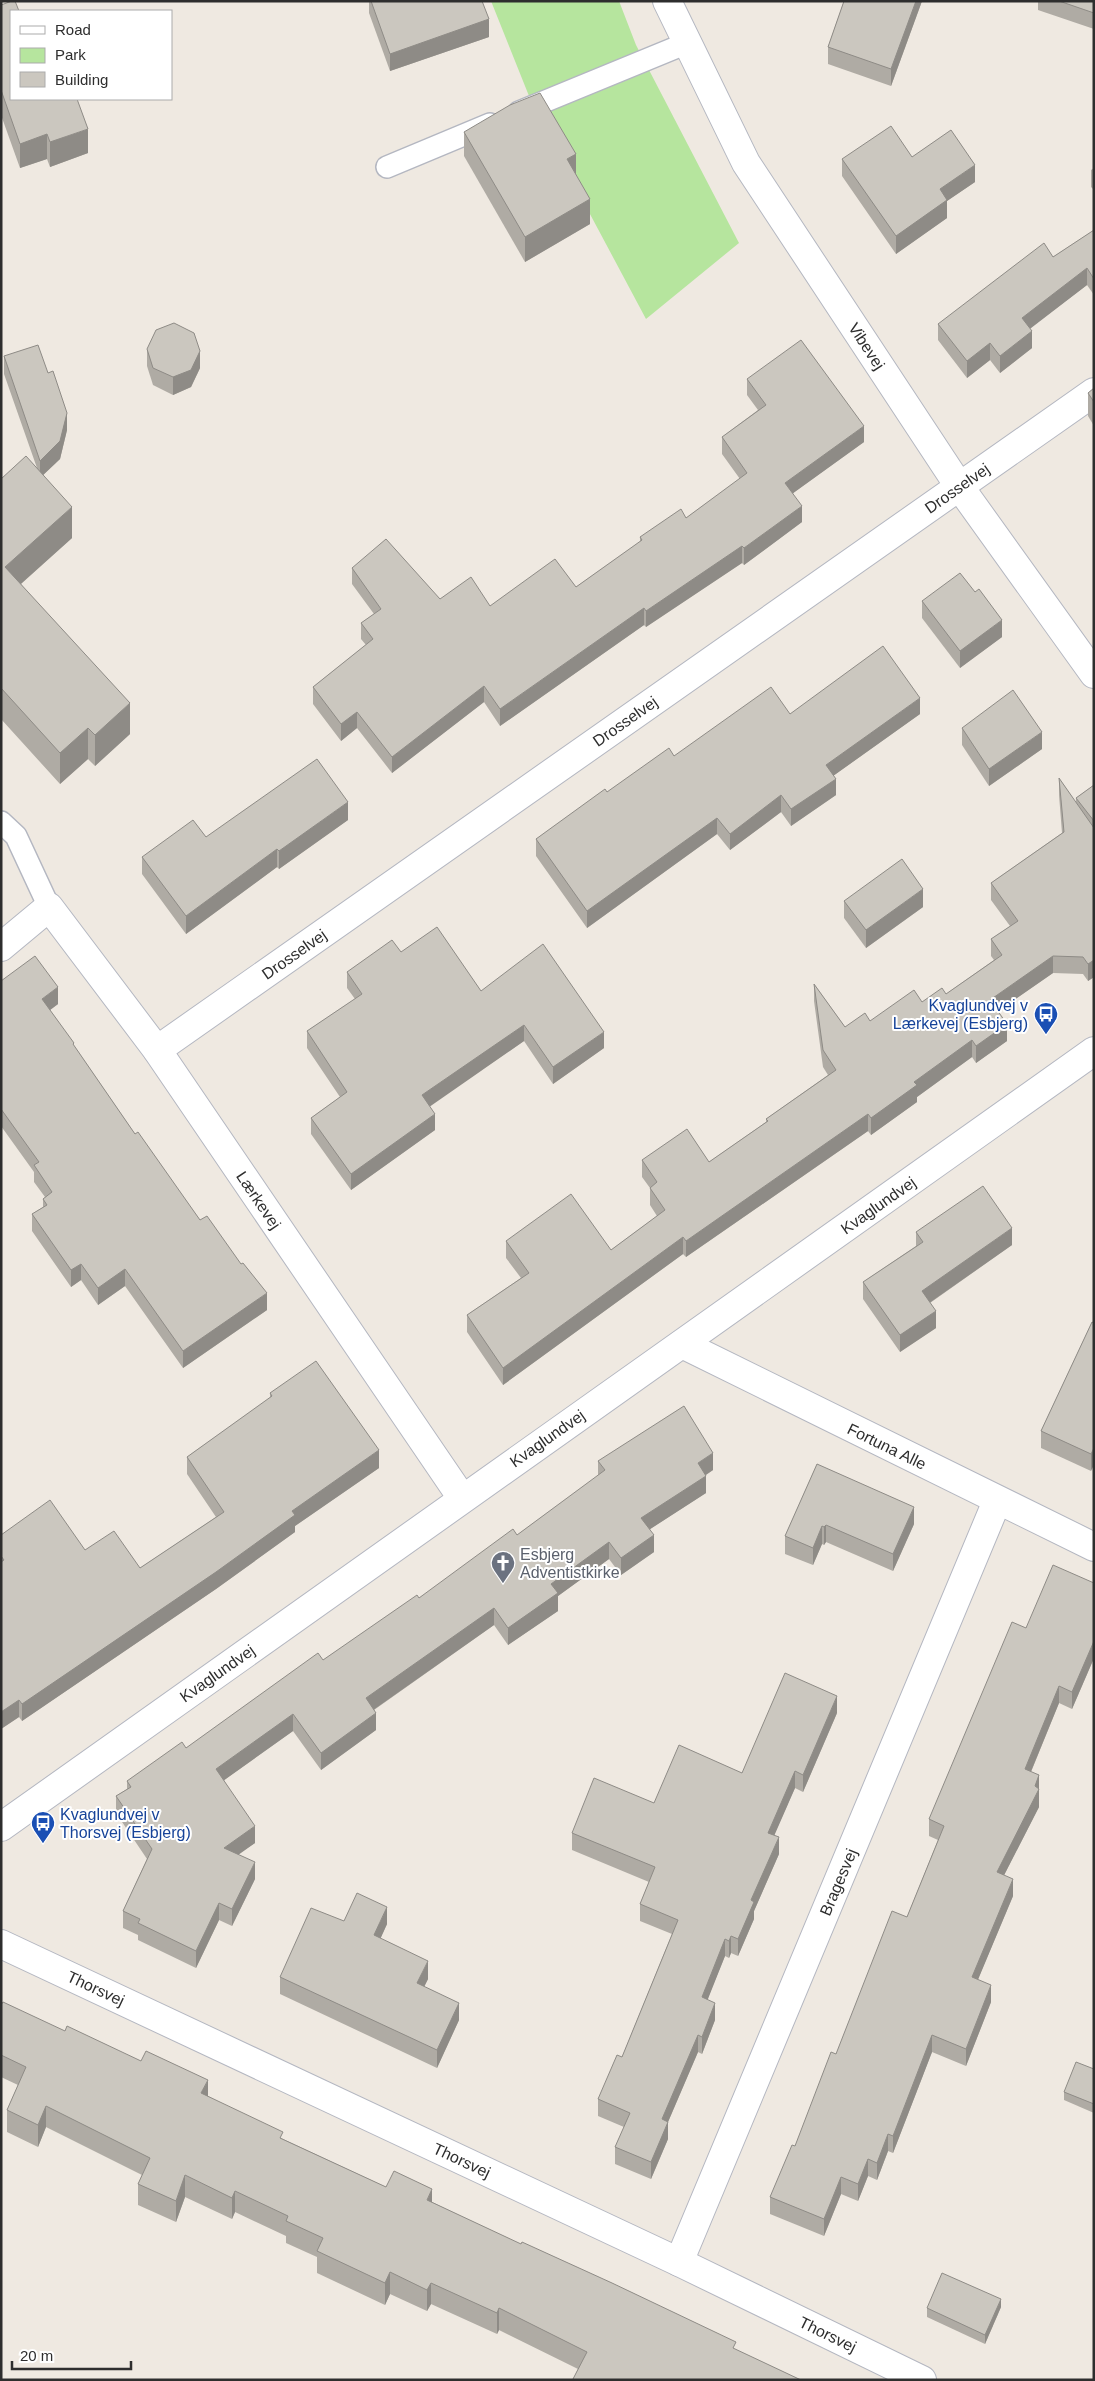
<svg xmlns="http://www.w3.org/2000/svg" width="1095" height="2381" viewBox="0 0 1095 2381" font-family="Helvetica,sans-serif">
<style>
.green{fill:#b6e59e}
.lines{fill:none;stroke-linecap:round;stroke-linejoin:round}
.lane-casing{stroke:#b4b7c1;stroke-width:24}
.street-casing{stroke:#b4b7c1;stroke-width:30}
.secondary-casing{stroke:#b4b7c1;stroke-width:30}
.lane{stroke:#fff;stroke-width:21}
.street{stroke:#fff;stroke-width:28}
.secondary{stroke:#fff;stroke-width:28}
.wall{fill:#afaba4}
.shaded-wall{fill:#8e8b86}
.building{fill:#cbc7bf;stroke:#8e8b86}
.labels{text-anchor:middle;stroke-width:4;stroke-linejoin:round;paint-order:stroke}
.street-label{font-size:16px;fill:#2e2e2e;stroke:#fff}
.transit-label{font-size:16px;fill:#164399;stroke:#fff;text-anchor:end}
.worship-label{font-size:16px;fill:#5b616d;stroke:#fff;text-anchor:start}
</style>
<rect width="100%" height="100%" fill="#efe9e1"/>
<path class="green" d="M491 1H619L636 45 739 243 646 319 535 111Z"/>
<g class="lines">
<g class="lane-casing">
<g id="lane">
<path d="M519 112 687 43"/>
<path d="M387 167 490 124"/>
<path d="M1 822 16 836 49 907"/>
</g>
</g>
<g class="street-casing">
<g id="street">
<path d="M667 1 746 163 959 486 1094 674"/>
<path d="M1 947 49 907 157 1050 462 1498"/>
<path d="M157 1050 1094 392"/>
<path d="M682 1344 1094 1547"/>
<path d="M1 1944 679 2262 922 2380"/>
<path d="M679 2262 997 1501"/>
</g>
</g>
<g class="secondary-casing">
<path id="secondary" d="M1 1827 1094 1051"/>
</g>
<use href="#lane" class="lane"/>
<use href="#street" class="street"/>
<use href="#secondary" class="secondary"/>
</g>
<g class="wall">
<path d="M369 1H482L489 37 390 71 369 13Z"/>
<path d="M844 1H922L891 86 828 64V47Z"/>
<path d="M1038 1H1094V29L1038 10Z"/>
<path d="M1 5 11 99 88 153 50 167 47 159 20 168 1 115Z"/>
<path d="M464 132 576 174 590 224 525 262 464 156Z"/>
<path d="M912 157 975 182 947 201V218L896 254 842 176V159Z"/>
<path d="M1094 168V190L1091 187V170Z"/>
<path d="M1094 230V295L1087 285 1030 328 1032 348 1000 373 990 360 967 378 938 340V324L1053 257Z"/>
<path d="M147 349 200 368 191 387 173 395 153 385 147 366Z"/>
<path d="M4 356 67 430 60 459 43 475 72 538 21 584 130 734 95 766 88 759 60 784 1 719V479L37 468 4 374Z"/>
<path d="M747 379 864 442 793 493 802 522 744 565 742 563 646 627 644 625 500 726 484 702 392 773 357 728 341 741 313 704V687L366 645 361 639V623L374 614 352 584V568L440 599 490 606 576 587 640 542V537L686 518 740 479 722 454V437L758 410 747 395Z"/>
<path d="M1094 388V426L1088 416V393Z"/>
<path d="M922 601 1002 637 960 668 922 618Z"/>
<path d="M790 714H920L833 776 836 795 791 826 781 812 730 850 717 834 587 928 536 856V839L607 792Z"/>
<path d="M962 728 1042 749 989 786 962 745Z"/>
<path d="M1059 778 1076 803V798L1094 785V977L1088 981 1083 974 1053 973 998 1011 1007 1041 976 1063 972 1057 917 1097V1102L871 1135 868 1131 686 1257 683 1254 503 1385 467 1332V1315L521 1278 506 1258V1241L611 1250 657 1216 650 1205V1188L642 1177V1160L709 1162 766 1122V1119L828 1075 823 1067 814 1001V984L845 1027 870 1021 946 994 994 960 991 956V939L1010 926 991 900V883L1062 833 1059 795Z"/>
<path d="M348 820 279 869 277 867 186 934 142 874V857L206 837Z"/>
<path d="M844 901 923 907 866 948 844 918Z"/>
<path d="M401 952 481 991 604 1048 553 1084 524 1041 429 1106 435 1130 351 1190 311 1134V1118L340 1097 307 1048V1031L355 999 347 988V972Z"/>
<path d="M1 981 58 1004 50 1010 74 1046 135 1134 200 1220 267 1310 183 1368 125 1286 98 1305 81 1280 71 1287 32 1231V1214L43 1207V1199L45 1197 34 1182V1172L1 1126Z"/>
<path d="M916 1232 1012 1245 930 1303 936 1328 900 1352 863 1299V1282L916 1246Z"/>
<path d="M1092 1322 1091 1471 1041 1448V1431Z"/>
<path d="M270 1393 379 1468 295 1526V1532L216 1589 22 1721 19 1717 1 1729V1535L85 1550 140 1568 216 1517 187 1474V1457L270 1398Z"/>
<path d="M598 1461 713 1470 706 1475V1493L650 1529 654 1552 621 1575 609 1559 558 1596V1611L508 1645 494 1625 374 1710 376 1730 321 1770 293 1731 224 1780 255 1843 238 1854 255 1879 232 1926 219 1920 196 1968 138 1940V1935L123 1928V1911L147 1859 116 1813V1796L127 1789V1781L186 1748 323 1660 419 1598 517 1535 598 1476Z"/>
<path d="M817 1464 914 1524 893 1571 826 1542 824 1545 822 1544 813 1565 785 1554V1536Z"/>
<path d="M1094 1583V1658L1072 1709 1059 1703 1031 1772 1039 1775V1807L1004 1875 1013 1896 978 1979 991 2002 966 2066 932 2052 893 2153 888 2151 877 2180 868 2176 858 2201 841 2194 824 2236 770 2214V2197L795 2146 836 2054 907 1917 938 1840 929 1836V1819L1026 1628Z"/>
<path d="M837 1713 803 1792 795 1788 774 1835 779 1854 754 1911V1919L738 1956 731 1953 729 1958 725 1956 707 2000 715 2020 702 2054 698 2052 668 2122V2139L651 2179 615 2164V2147L624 2127 598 2116V2099L622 2057 672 1934 640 1921V1904L649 1882 572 1850V1833L654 1803 742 1773Z"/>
<path d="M344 1921 387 1924 380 1939 428 1979 424 1987 459 2020 437 2068 280 1994V1977Z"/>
<path d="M1 2005 208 2096 283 2139 386 2187 432 2202 736 2350 801 2380H573L578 2369 499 2330 497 2334 431 2304 427 2311 390 2294 385 2305 317 2273V2257L286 2243V2236L235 2212 232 2219 185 2197 176 2222 138 2205V2184L142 2175 46 2127 38 2147 7 2132V2110L18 2085 1 2077Z"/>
<path d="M1094 2069V2113L1064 2100V2092Z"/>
<path d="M1001 2307 985 2344 927 2317V2308Z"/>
</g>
<g class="shaded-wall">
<path d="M916 1H922L891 86V69Z"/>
<path d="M489 19V37L390 71V54Z"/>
<path d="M88 129V153L50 167V142Z"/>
<path d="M47 134V159L20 168V144Z"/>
<path d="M576 154V179L567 159Z"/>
<path d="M975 165V182L947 201V218L896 254V236L940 189Z"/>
<path d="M590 199V224L525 262V237Z"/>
<path d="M1087 268V285L1022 335V318Z"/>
<path d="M1032 331V348L1000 373V356Z"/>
<path d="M990 343V360L967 378V361Z"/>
<path d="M200 351V368L191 387 173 395V377Z"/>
<path d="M67 413V430L60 459 40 478V461Z"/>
<path d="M864 426V442L785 499V483Z"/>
<path d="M802 506V522L744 565V548Z"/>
<path d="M72 507V538L5 598V567Z"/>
<path d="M742 546V563L646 627V611Z"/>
<path d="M644 608V625L500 726V709Z"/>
<path d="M1002 620V637L960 668V651Z"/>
<path d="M484 686V702L392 773V757Z"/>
<path d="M920 698V714L826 781V765Z"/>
<path d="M130 703V734L95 766V735Z"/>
<path d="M357 712V728L341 741V724Z"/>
<path d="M88 728V759L60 784V753Z"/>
<path d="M1042 732V749L989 786V769Z"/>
<path d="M836 779V795L791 826V809Z"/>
<path d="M781 795V812L730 850V834Z"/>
<path d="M348 802V820L279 869V851Z"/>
<path d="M717 818V834L587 928V911Z"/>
<path d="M277 849V867L186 934V916Z"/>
<path d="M923 889V907L866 948V930Z"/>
<path d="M1053 956V973L990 1017V1000Z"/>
<path d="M1094 960V977L1088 981V964Z"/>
<path d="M58 987V1004L42 1016V999Z"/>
<path d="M1007 1024V1041L976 1063V1046Z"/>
<path d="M524 1025V1041L422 1112V1095Z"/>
<path d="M604 1032V1048L553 1084V1067Z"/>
<path d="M972 1040V1057L917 1097V1102L871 1135V1118L914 1082Z"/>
<path d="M435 1114V1130L351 1190V1174Z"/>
<path d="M868 1114V1131L686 1257V1241Z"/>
<path d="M1012 1228V1245L922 1308V1291Z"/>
<path d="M683 1237V1254L503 1385V1368Z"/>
<path d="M81 1264V1280L71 1287V1270Z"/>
<path d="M125 1269V1286L98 1305V1288Z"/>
<path d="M267 1293V1310L183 1368V1351Z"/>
<path d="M936 1311V1328L900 1352V1335Z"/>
<path d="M1094 1448V1465L1091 1471V1454Z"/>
<path d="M379 1450V1468L295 1526V1532L216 1589 22 1721V1704L292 1511Z"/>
<path d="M713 1453V1470L698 1480V1463Z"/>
<path d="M706 1476V1493L641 1535V1518Z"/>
<path d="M914 1507V1524L893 1571V1554Z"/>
<path d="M826 1525V1542L824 1545V1527Z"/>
<path d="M822 1526V1544L813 1565V1548Z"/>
<path d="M654 1535V1552L621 1575V1558Z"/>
<path d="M609 1542V1559L558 1596V1611L508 1645V1628L551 1584Z"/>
<path d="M494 1608V1625L366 1715V1698Z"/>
<path d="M1094 1641V1658L1072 1709V1692Z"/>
<path d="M1059 1686V1703L1025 1786V1769Z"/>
<path d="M837 1696V1713L803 1792V1775Z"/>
<path d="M19 1700V1717L1 1729V1712Z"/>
<path d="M376 1713V1730L321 1770V1753Z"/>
<path d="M293 1714V1731L216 1786V1769Z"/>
<path d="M795 1771V1788L768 1850V1833Z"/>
<path d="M1039 1775V1807L997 1889V1872Z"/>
<path d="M255 1826V1843L224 1865V1848Z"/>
<path d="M779 1837V1854L754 1911V1919L738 1956V1939L751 1900Z"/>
<path d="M255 1862V1879L232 1926V1909Z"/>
<path d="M1013 1879V1896L972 1994V1977Z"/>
<path d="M219 1903V1920L196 1968V1951Z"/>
<path d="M387 1907V1924L374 1953V1935Z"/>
<path d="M731 1936V1953L729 1958V1941Z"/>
<path d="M725 1939V1956L702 2014V1997Z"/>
<path d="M428 1961V1979L417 2001V1983Z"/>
<path d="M991 1985V2002L966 2066V2049Z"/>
<path d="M459 2003V2020L437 2068V2050Z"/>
<path d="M715 2003V2020L702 2054V2037Z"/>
<path d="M698 2035V2052L662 2136V2119Z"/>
<path d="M932 2035V2052L893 2153V2136Z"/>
<path d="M208 2080V2101L201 2093Z"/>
<path d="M46 2106V2127L38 2147V2125Z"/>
<path d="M668 2122V2139L651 2179V2162Z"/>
<path d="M888 2134V2151L877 2180V2163Z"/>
<path d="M868 2159V2176L858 2201V2184Z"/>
<path d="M185 2175V2197L176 2222V2201Z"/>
<path d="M841 2177V2194L824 2236V2219Z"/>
<path d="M432 2189V2211L427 2200Z"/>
<path d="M235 2191V2212L232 2219V2198Z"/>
<path d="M390 2272V2294L385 2305V2283Z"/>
<path d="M431 2283V2304L427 2311V2290Z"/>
<path d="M1001 2299V2307L985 2344V2335Z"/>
<path d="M499 2308V2330L497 2334V2313Z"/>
</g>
<g class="building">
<path d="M12 1H15L19 11H11V99H77L88 129 50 142 47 134 20 144 1 90V5Z"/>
<path d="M371 1H482L489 19 390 54Z"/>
<path d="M844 1H916L891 69 828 47Z"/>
<path d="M1059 1H1094V13Z"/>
<path d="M540 93 576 154 567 159 590 199 525 237 464 132 510 105Z"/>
<path d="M891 126 912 157 951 130 975 165 940 189 947 200 896 236 842 159Z"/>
<path d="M1094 230V279L1087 268 1022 318 1032 331 1000 356 990 343 967 361 938 324 1044 243 1053 257Z"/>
<path d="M174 323 194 333 200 351 191 370 173 377 153 368 147 349 156 330Z"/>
<path d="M801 340 864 426 785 483 802 506 744 548 742 546 646 611 644 608 500 709 484 686 392 757 357 712 341 724 313 687 373 639 361 623 381 609 352 568 386 539 440 599 471 577 490 606 555 559 576 587 642 540 640 537 681 509 686 518 747 473 722 437 766 405 747 379Z"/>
<path d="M38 345 48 373 53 371 67 413 60 441 40 461 4 356Z"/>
<path d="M1094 388V402L1088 393Z"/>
<path d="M26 456 72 507 5 567 130 703 95 735 88 728 60 753 1 688V479Z"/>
<path d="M960 573 975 592 979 589 1002 620 960 651 922 601Z"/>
<path d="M883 646 920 698 826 765 836 779 791 809 781 795 730 834 717 818 587 911 536 839 605 789 607 792 669 748 674 756 771 687 790 714Z"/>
<path d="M1013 690 1042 732 989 769 962 728Z"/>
<path d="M317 759 348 802 279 851 277 849 186 916 142 857 193 820 206 837Z"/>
<path d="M1059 778 1094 828V960L1088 964 1083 957 1053 956 990 1000 1007 1024 976 1046 972 1040 914 1082 917 1085 871 1118 868 1114 686 1241 683 1237 503 1368 467 1315 529 1273 506 1241 571 1194 611 1250 665 1210 650 1188 657 1182 642 1160 687 1129 709 1162 768 1121 766 1119 836 1070 823 1050 814 984 845 1027 865 1013 870 1021 914 990 922 1002 942 988 946 994 1002 955 991 939 1018 921 991 883 1064 832Z"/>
<path d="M1094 785V821L1076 798Z"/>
<path d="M902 859 923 889 866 930 844 901Z"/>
<path d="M437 927 481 991 543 944 604 1032 553 1067 524 1025 422 1095 435 1114 351 1174 311 1118 347 1092 307 1031 362 994 347 972 392 940 401 952Z"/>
<path d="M35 956 58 987 42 999 74 1043 73 1044 135 1134 138 1132 200 1220 207 1216 241 1264 243 1263 267 1293 183 1351 125 1269 98 1288 81 1264 71 1270 32 1214 47 1205 43 1199 52 1192 34 1165 39 1162 1 1109V1042L2 1041 1 1040V981Z"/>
<path d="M983 1186 1012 1228 922 1291 936 1311 900 1335 863 1282 923 1242 916 1232Z"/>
<path d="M1092 1322 1094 1323V1448L1091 1454 1041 1431Z"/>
<path d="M316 1361 379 1450 292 1511 295 1515 216 1572 22 1704 19 1700 1 1712V1562L4 1560 1 1556V1535L50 1500 85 1550 114 1531 140 1568 224 1512 187 1457 272 1396 270 1393Z"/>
<path d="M684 1406 713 1453 698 1463 706 1476 641 1518 654 1535 621 1558 609 1542 551 1584 558 1593 508 1628 494 1608 366 1698 376 1713 321 1753 293 1714 216 1769 255 1826 224 1848 255 1862 232 1909 219 1903 196 1951 138 1923 140 1919 123 1911 152 1849 116 1796 131 1787 127 1781 182 1742 186 1748 318 1653 323 1660 417 1595 419 1598 513 1529 517 1535 605 1470 598 1461Z"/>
<path d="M817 1464 914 1507 893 1554 826 1525 824 1527 822 1526 813 1548 785 1536Z"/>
<path d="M1053 1565 1094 1583V1641L1072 1692 1059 1686 1025 1769 1039 1775 1035 1786 1039 1789 997 1872 1013 1879 972 1977 991 1985 966 2049 932 2035 893 2136 888 2134 877 2163 868 2159 858 2184 841 2177 824 2219 770 2197 792 2145 795 2146 831 2052 836 2054 892 1911 907 1917 944 1826 929 1819 1012 1622 1026 1628Z"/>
<path d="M785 1673 837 1696 803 1775 795 1771 768 1833 779 1837 751 1900 754 1902 738 1939 731 1936 729 1941 725 1939 702 1997 715 2003 702 2037 698 2035 662 2119 668 2122 651 2162 615 2147 630 2113 598 2099 617 2055 622 2057 678 1920 640 1904 655 1867 572 1833 594 1778 654 1803 679 1745 742 1773Z"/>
<path d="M357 1893 387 1907 374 1935 428 1961 417 1983 459 2003 437 2050 280 1977 311 1908 344 1921Z"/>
<path d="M3 2002 65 2031 67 2026 141 2061 146 2051 208 2080 201 2093 283 2132 280 2138 386 2187 394 2171 432 2189 427 2200 521 2244 522 2242 612 2283 736 2342 733 2348 801 2380H575L573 2379 587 2352 499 2308 497 2313 431 2283 427 2290 390 2272 385 2283 317 2251 323 2238 286 2221 288 2216 235 2191 232 2198 185 2175 176 2201 138 2184 150 2158 46 2106 38 2125 7 2110 26 2067 1 2055V2005Z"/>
<path d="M1076 2062 1094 2069V2104L1064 2092Z"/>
<path d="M942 2273 1001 2299 985 2335 927 2308Z"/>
</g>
<defs>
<g id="bus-pin" transform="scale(1.25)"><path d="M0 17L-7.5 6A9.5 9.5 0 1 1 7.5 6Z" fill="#1a4fb4" stroke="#fff"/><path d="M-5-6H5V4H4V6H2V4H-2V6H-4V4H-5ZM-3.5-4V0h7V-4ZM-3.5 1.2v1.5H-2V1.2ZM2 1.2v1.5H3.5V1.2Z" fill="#fff"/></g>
<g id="church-pin" transform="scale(1.25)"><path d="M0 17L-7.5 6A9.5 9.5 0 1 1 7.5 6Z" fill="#6b7280" stroke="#fff"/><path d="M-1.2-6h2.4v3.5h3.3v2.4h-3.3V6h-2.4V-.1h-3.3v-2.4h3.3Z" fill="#fff"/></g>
</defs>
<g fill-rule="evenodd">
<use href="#bus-pin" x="1046" y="1014"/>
<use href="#church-pin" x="503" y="1563"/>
<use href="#bus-pin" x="43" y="1823"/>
</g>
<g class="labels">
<g class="street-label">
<text transform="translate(867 346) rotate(57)" y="6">Vibevej</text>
<text transform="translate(957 488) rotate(-35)" y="6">Drosselvej</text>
<text transform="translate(625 721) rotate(-35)" y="6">Drosselvej</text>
<text transform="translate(294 954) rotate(-35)" y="6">Drosselvej</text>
<text transform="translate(259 1200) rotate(56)" y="6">Lærkevej</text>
<text transform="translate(878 1205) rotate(-35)" y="6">Kvaglundvej</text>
<text transform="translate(547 1438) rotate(-35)" y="6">Kvaglundvej</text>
<text transform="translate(887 1446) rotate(26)" y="6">Fortuna Alle</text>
<text transform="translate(217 1673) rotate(-35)" y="6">Kvaglundvej</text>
<text transform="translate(838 1882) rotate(-67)" y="6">Bragesvej</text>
<text transform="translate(96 1988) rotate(25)" y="6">Thorsvej</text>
<text transform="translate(462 2160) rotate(25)" y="6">Thorsvej</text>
<text transform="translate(828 2334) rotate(26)" y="6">Thorsvej</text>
</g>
<g class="transit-label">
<text x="1028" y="1011">Kvaglundvej v<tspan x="1028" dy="18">Lærkevej (Esbjerg)</tspan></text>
<text x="60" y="1820" text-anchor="start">Kvaglundvej v<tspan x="60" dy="18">Thorsvej (Esbjerg)</tspan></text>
</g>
<g class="worship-label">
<text x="520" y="1560">Esbjerg<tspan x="520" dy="18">Adventistkirke</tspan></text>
</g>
</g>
<rect width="1095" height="2381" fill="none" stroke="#2e2e2e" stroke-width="5"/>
<rect x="10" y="10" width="162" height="90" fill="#ffffff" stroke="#ababab"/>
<rect x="20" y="26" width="25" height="8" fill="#ffffff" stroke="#ababab"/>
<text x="55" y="35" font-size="15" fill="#2e2e2e">Road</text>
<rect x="20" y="48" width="25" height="15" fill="#b6e59e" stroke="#ababab"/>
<text x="55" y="60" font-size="15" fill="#2e2e2e">Park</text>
<rect x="20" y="72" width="25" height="15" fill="#cbc7bf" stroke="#ababab"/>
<text x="55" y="85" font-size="15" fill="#2e2e2e">Building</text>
<path d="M12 2361v8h119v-8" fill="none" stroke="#2e2e2e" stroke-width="2.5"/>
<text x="20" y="2361" font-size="15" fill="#2e2e2e" stroke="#ffffff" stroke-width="4" paint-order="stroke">20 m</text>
</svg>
